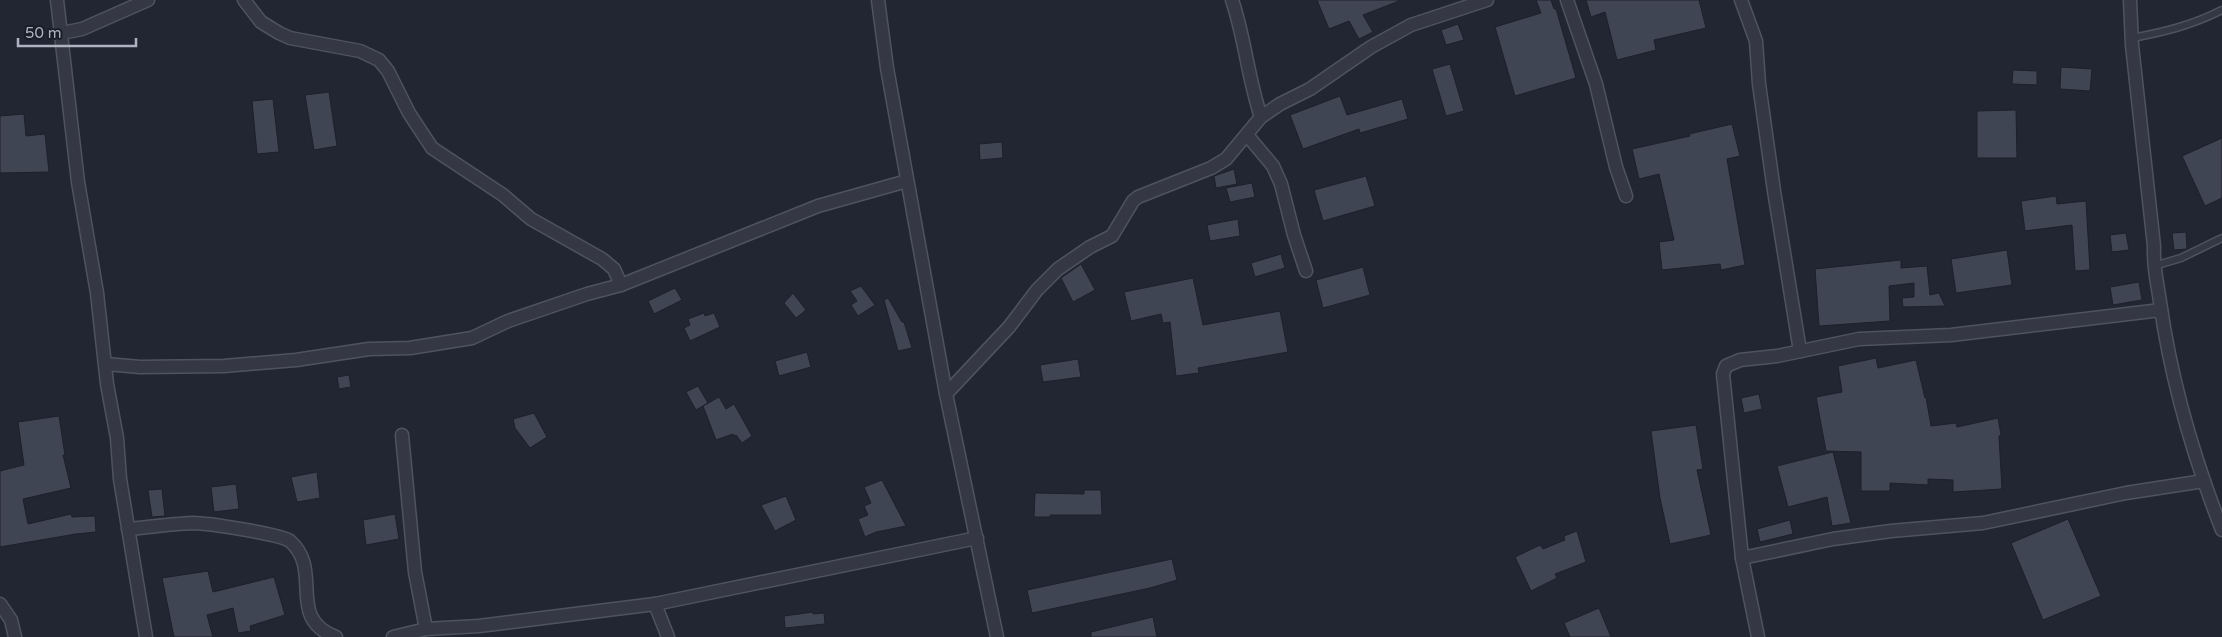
<svg xmlns="http://www.w3.org/2000/svg" width="2222" height="637" viewBox="0 0 2222 637" font-family="'Varela Round',sans-serif">
<style>
.building{fill:#404554;stroke:#1c202a}
.lines{fill:none;stroke-linecap:round;stroke-linejoin:round}
.service-casing{stroke:#4f535f;stroke-width:9}
.minor-casing{stroke:#4f535f;stroke-width:15}
.service{stroke:#353844;stroke-width:6}
.minor{stroke:#353844;stroke-width:12}
</style>
<rect width="100%" height="100%" fill="#222633"/>
<g class="building">
<path d="M1317 0H1399V1L1363 15 1373 32 1359 39 1349 21 1329 29Z"/>
<path d="M1536 0H1551L1554 9H1556L1576 78 1515 96 1495 27 1541 13Z"/>
<path d="M1586 0H1699L1706 28 1654 40 1656 50 1617 60 1605 12 1591 17Z"/>
<path d="M1458 24 1464 40 1446 45 1441 30Z"/>
<path d="M1450 64 1464 111 1446 116 1432 69Z"/>
<path d="M2061 67 2092 69 2090 91 2060 89Z"/>
<path d="M2013 70 2037 71V85L2012 84Z"/>
<path d="M329 92 337 146 314 150 305 95Z"/>
<path d="M1340 96 1347 115 1402 99 1408 119 1360 133 1359 129 1303 149 1290 115Z"/>
<path d="M273 99 279 152 257 154 252 101Z"/>
<path d="M2016 110 2017 158H1977V111Z"/>
<path d="M24 114 26 136 45 134 49 172 0 173V116Z"/>
<path d="M1732 124 1740 156 1727 159 1745 265 1721 270 1720 264 1662 270 1659 242 1674 240 1659 174 1639 179 1632 149 1690 136 1689 134Z"/>
<path d="M2222 138V198L2205 206 2182 156Z"/>
<path d="M1002 142 1003 158 980 160 979 144Z"/>
<path d="M1234 169 1237 184 1216 188 1214 176Z"/>
<path d="M1366 176 1375 206 1323 221 1314 190Z"/>
<path d="M1252 183 1255 197 1230 202 1226 188Z"/>
<path d="M2056 196 2057 204 2086 201 2090 270 2075 271 2072 225 2025 231 2021 201Z"/>
<path d="M1238 219 1240 236 1210 241 1207 225Z"/>
<path d="M2186 232 2187 249 2174 250 2172 233Z"/>
<path d="M2126 233 2129 250 2112 252 2110 235Z"/>
<path d="M2007 250 2012 285 1956 293 1951 259Z"/>
<path d="M1281 254 1285 268 1255 277 1251 263Z"/>
<path d="M1901 260V268L1927 266 1930 295 1939 293 1945 306 1903 307 1902 298 1914 297V283L1889 286 1890 321 1819 326 1815 269Z"/>
<path d="M1081 264 1095 290 1073 302 1061 278Z"/>
<path d="M1363 267 1370 295 1323 308 1316 280Z"/>
<path d="M1193 278 1203 325 1280 311 1288 352 1198 368 1199 373 1176 376 1170 322 1163 323 1161 314 1131 321 1124 292Z"/>
<path d="M2139 282 2142 300 2113 305 2110 287Z"/>
<path d="M861 286 875 305 858 316 851 305 857 301 850 291Z"/>
<path d="M675 288 682 300 654 314 648 301Z"/>
<path d="M793 293 806 310 796 318 784 303Z"/>
<path d="M888 298 902 322H904L912 348 898 351 884 300Z"/>
<path d="M704 313 705 316 714 313 720 327 690 341 684 328 690 325 688 319Z"/>
<path d="M807 352 811 367 779 376 775 361Z"/>
<path d="M1876 358 1878 368 1916 360 1925 398 1926 397 1931 426 1956 423 1957 427 1998 418 2001 435 1999 436 2002 489 1953 492V480L1928 479V485L1890 483V491H1861V452L1826 451 1816 397 1842 392 1838 366Z"/>
<path d="M1078 359 1081 377 1043 382 1040 365Z"/>
<path d="M349 375 351 387 339 389 337 377Z"/>
<path d="M698 386 708 403 696 410 686 392Z"/>
<path d="M1759 394 1762 409 1744 413 1741 398Z"/>
<path d="M719 397 726 409 734 404 752 436 742 443 736 435 734 436 733 434 716 440 703 406Z"/>
<path d="M534 413 547 437 530 448 515 428 513 419Z"/>
<path d="M59 416 65 455H63L71 488 23 499 28 524 71 514 72 517 95 516 96 532 76 534 0 547V471L24 465 18 422Z"/>
<path d="M1696 425 1703 469 1697 470 1711 535 1670 544 1660 498 1651 431Z"/>
<path d="M1833 452 1851 523 1832 526 1827 497 1788 507 1777 466Z"/>
<path d="M317 472 320 498 297 502 291 477Z"/>
<path d="M882 480 906 526 876 532 865 537 858 519 868 515 864 506 871 503 864 487Z"/>
<path d="M236 484 239 509 214 512 211 487Z"/>
<path d="M162 489 165 516 152 517 148 490Z"/>
<path d="M1084 490H1101L1102 515H1050V517H1034L1035 493 1084 494Z"/>
<path d="M786 496 796 520 775 531 761 505Z"/>
<path d="M395 514 399 539 366 545 363 520Z"/>
<path d="M2068 519 2101 596 2043 620 2011 543Z"/>
<path d="M1790 520 1793 534 1760 542 1757 529Z"/>
<path d="M1577 531 1586 562 1555 574 1557 578 1531 591 1515 557 1540 545 1543 549 1565 540 1564 536Z"/>
<path d="M1172 559 1177 580 1150 588 1032 613 1027 590Z"/>
<path d="M208 571 213 592 274 577 285 615 250 626 251 631 238 633 233 608 207 615 213 637H174L162 578Z"/>
<path d="M1599 608 1611 637H1570L1564 623Z"/>
<path d="M813 612V614L824 613 825 624 785 628 784 616Z"/>
<path d="M1153 617 1157 637H1091V632Z"/>
</g>
<g class="lines">
<g class="service-casing">
<g id="service">
<path d="M2132 38C2164 32 2193 25 2222 10"/>
<path d="M2154 266 2181 258 2222 238"/>
</g>
</g>
<g class="minor-casing">
<g id="minor">
<path d="M57 0 78 182 97 293 107 384 117 438 120 479 146 637"/>
<path d="M244 0 261 22 279 33 290 38 360 51 379 60 388 71 409 113 432 148 503 195 531 219 602 259 614 269 621 285"/>
<path d="M878 0 887 68 946 394 997 637"/>
<path d="M1232 0C1245 38 1248 79 1261 117"/>
<path d="M1567 0 1596 84 1616 167 1626 196"/>
<path d="M1741 0 1756 41 1759 84 1774 191 1800 351"/>
<path d="M2130 0 2132 45 2154 246C2153 268 2157 280 2160 302 2171 380 2193 456 2222 530"/>
<path d="M62 33 82 29 148 0"/>
<path d="M1247 135 1273 166 1281 184 1294 235 1306 271"/>
<path d="M106 364 140 367 224 366 296 360 369 349 410 348 472 338 508 321 587 294 621 285 818 206 907 181"/>
<path d="M946 394 1009 327 1037 290 1058 269 1090 247 1112 236 1133 201 1138 197 1211 168 1226 159 1261 117 1280 104 1310 89 1371 47 1411 25 1487 0"/>
<path d="M402 435 415 572 426 629"/>
<path d="M128 529C149 527 171 524 193 523 207 523 280 534 290 541 324 571 285 618 336 637"/>
<path d="M1742 558 1723 374 1726 366 1740 360 1777 356 1859 339 1951 335 2161 310"/>
<path d="M0 604 11 620 15 637"/>
<path d="M655 604 668 637"/>
<path d="M393 637 426 629 479 626 655 604 977 538"/>
<path d="M1758 637 1742 558 1833 539 1891 531 1983 523 2126 493 2204 481"/>
</g>
</g>
<use href="#service" class="service"/>
<use href="#minor" class="minor"/>
</g>
<path d="M18 38v8h118v-8" fill="none" stroke="#afb3c1" stroke-width="2.5"/>
<text x="25" y="38" font-size="15" fill="#afb3c1" stroke="#1a1e28" stroke-width="4" paint-order="stroke">50 m</text>
</svg>
